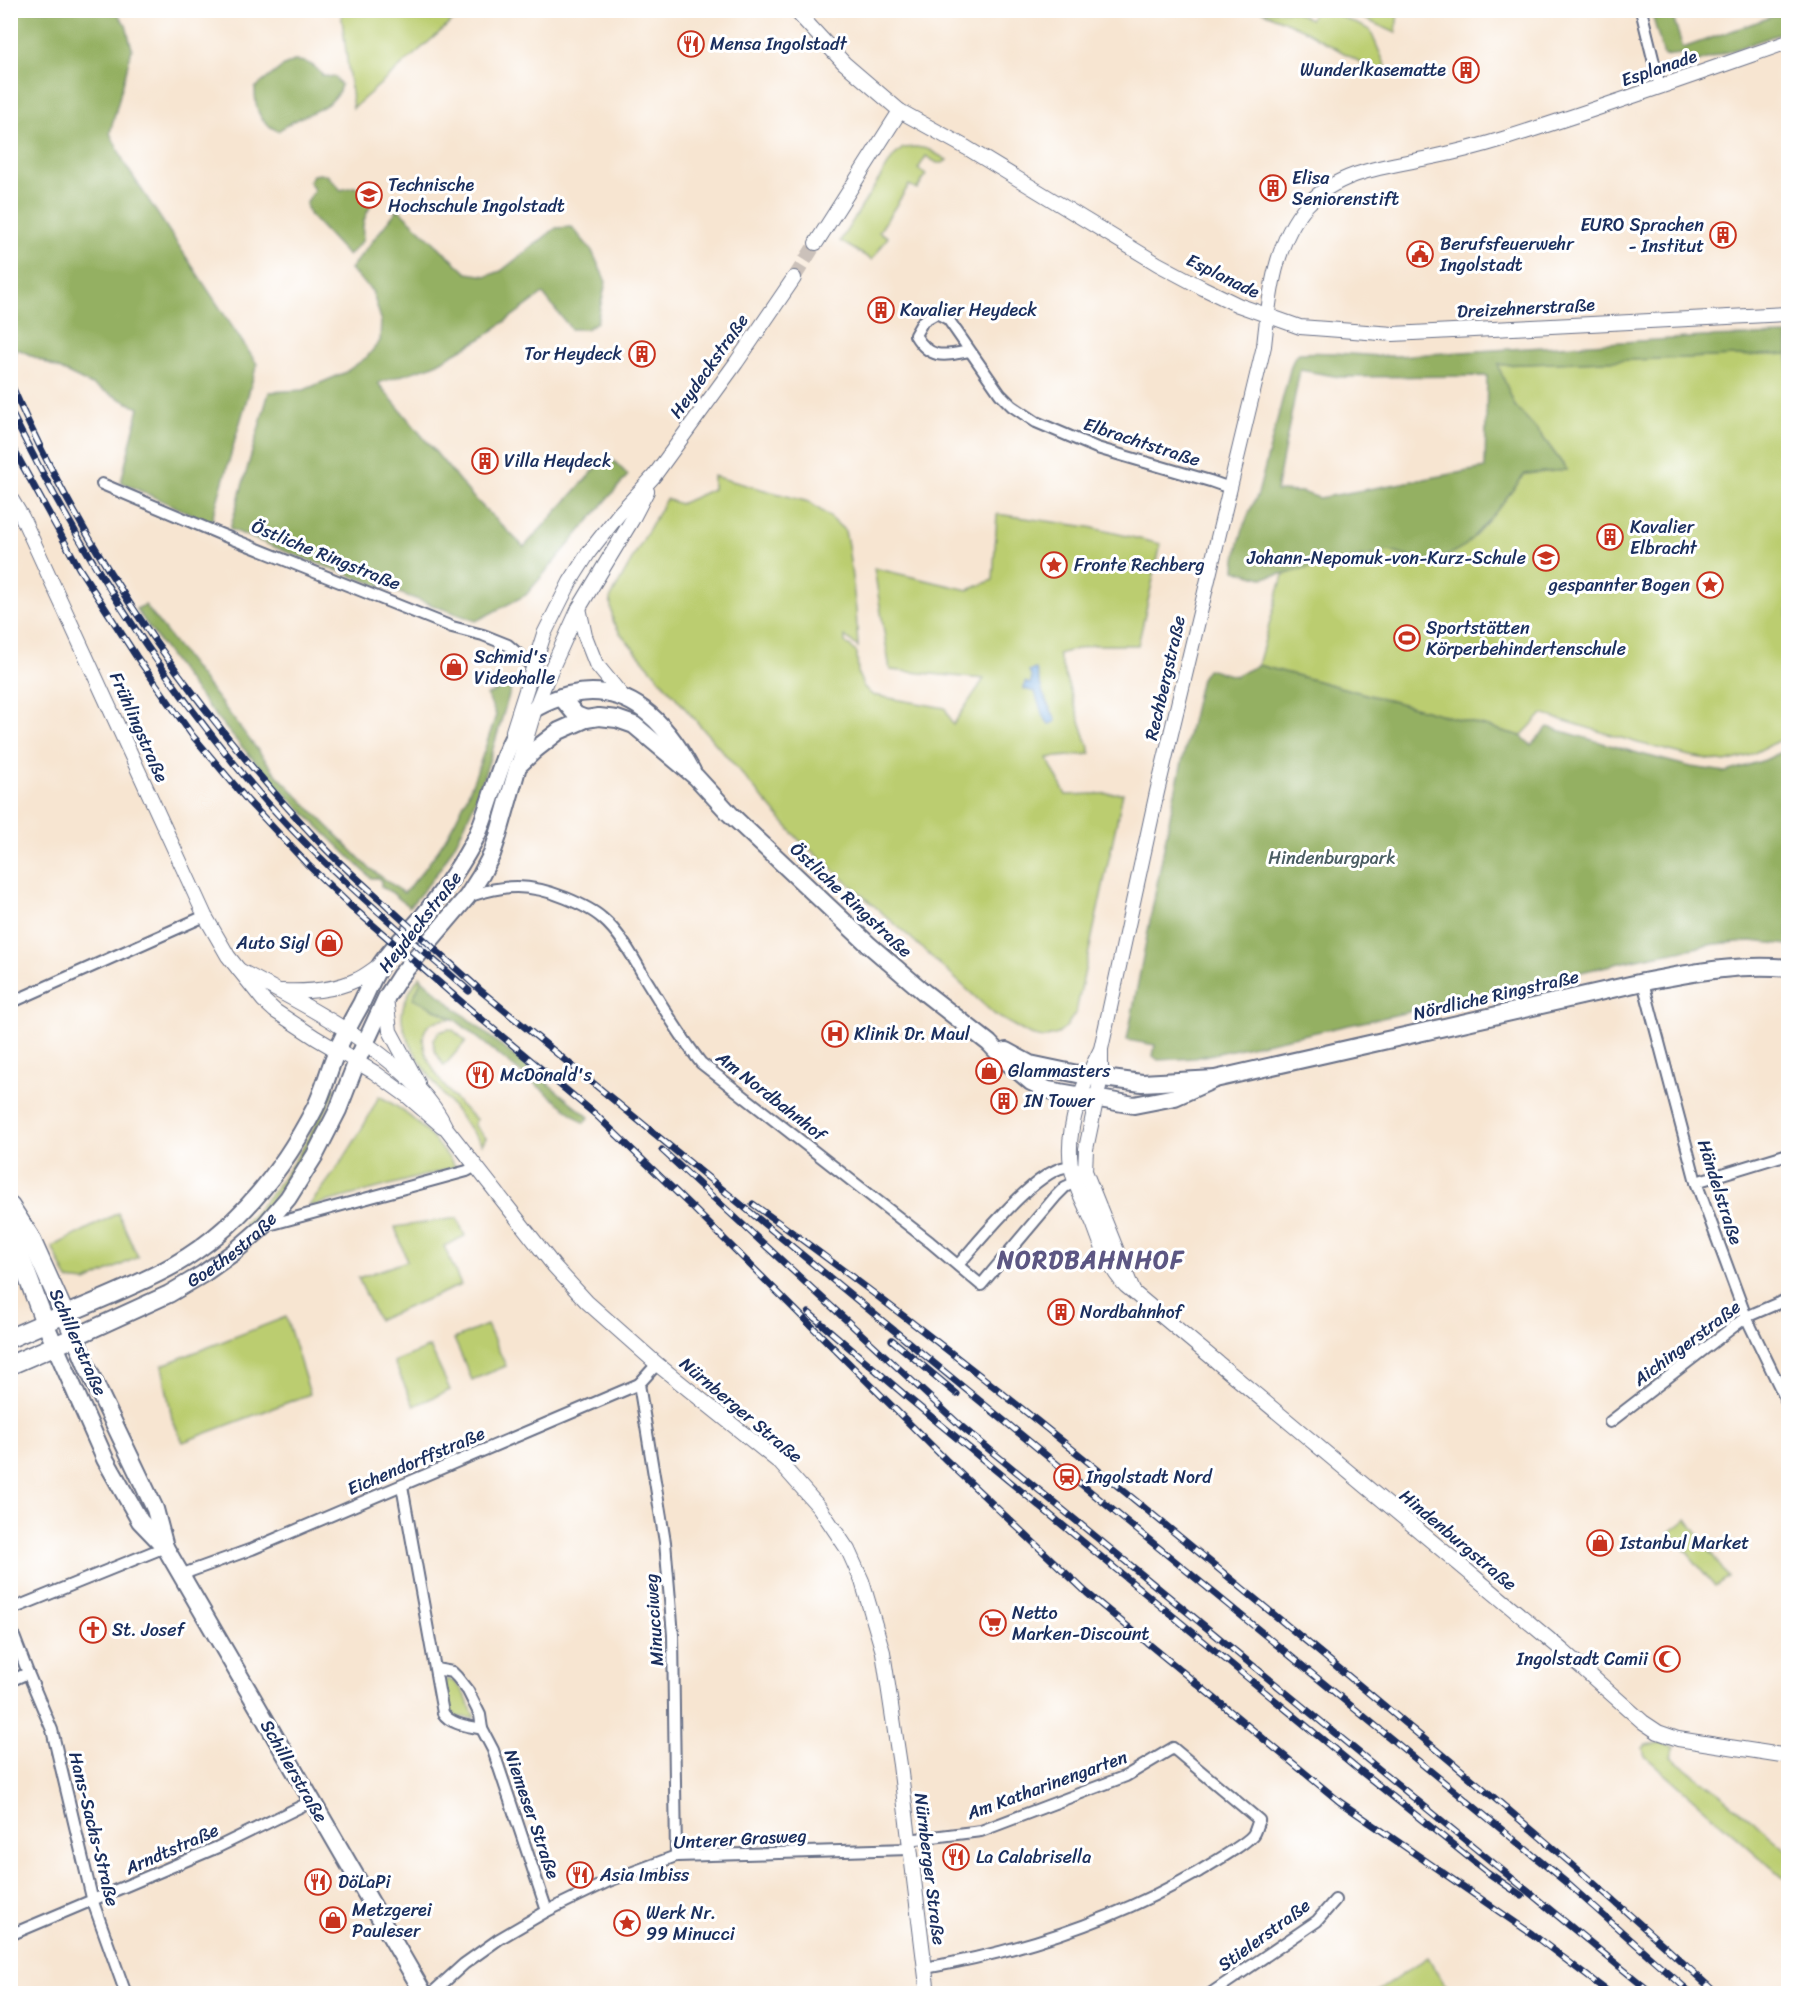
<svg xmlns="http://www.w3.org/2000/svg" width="1799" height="2004" viewBox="0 0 1799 2004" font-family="Sriracha,sans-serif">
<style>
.green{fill:#bbcd70;stroke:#6b7e67;stroke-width:1.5}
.forest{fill:#94b062;stroke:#587060;stroke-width:1.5;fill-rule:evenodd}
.water{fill:#6fa9df;stroke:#456c9e;stroke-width:1.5}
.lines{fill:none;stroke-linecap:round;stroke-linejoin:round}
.tertiary-tunnel{stroke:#cbc1ba;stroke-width:14;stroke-dasharray:14 7;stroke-linecap:butt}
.minor-casing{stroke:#686f86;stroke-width:14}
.tertiary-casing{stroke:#686f86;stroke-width:16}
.secondary-casing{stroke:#686f86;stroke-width:20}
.primary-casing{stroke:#686f86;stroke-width:21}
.minor{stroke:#fff;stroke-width:10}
.tertiary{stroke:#fff;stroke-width:14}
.secondary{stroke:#fff;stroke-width:16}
.primary{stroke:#fff;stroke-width:18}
.rail-casing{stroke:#1b2f5e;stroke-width:7}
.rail{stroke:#fff;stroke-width:4.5;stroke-dasharray:14;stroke-linecap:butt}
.labels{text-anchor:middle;stroke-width:6;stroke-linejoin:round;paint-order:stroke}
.poi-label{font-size:18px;fill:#1b2f5e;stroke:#fff;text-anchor:start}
.street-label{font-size:18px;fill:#1b2f5e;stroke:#fff}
.park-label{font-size:18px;fill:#4b5e63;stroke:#fff}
.district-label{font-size:24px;font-weight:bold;letter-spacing:1.5px;fill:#5d5783;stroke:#fff}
</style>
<rect width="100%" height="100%" fill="#fff"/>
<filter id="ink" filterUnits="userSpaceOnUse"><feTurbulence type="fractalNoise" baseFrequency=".0167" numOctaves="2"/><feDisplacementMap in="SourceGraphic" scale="12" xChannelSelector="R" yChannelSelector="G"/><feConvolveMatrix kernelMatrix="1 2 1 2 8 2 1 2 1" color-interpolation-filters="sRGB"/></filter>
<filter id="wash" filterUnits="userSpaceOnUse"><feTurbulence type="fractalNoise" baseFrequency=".008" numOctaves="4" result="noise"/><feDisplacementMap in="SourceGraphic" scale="24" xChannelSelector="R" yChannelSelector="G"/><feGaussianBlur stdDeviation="1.35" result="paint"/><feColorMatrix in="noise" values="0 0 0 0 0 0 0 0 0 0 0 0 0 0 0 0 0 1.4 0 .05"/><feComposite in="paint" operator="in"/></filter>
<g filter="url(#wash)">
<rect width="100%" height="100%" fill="#f7e5d1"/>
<g class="green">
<path d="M341 11V10L464 11 353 108Z"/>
<path d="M1261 11H1293L1310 19 1314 11H1329L1370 30 1387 69 1381 71 1372 69 1304 30Z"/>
<path d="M1346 11H1398L1396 33Z"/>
<path d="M916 147 928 149 947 160 943 163H937L926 156 918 169 926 175 917 189 909 185 879 232 888 237 872 260 840 241 893 157 903 148Z"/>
<path d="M1788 354V736L1748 756 1725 762 1690 756 1638 743 1542 714 1521 736 1258 665 1283 575 1307 568 1389 551 1427 562 1494 514 1525 474 1567 470 1539 432 1515 406 1497 365Z"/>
<path d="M713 476 809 502 830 517 845 531 848 545 856 610 858 647 845 636V642L857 653 858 674 864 687 872 695 945 708 953 725 984 679 890 670 874 568 968 590 993 580 997 514 1089 527 1161 544 1138 645H1092L1058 654 1091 754 1047 758 1066 795 1123 793 1076 1012 1066 1027 1058 1034 1043 1038 1030 1035 995 1015 912 939 798 839 620 633 613 621 610 599 666 499 680 504 713 489Z"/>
<path d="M420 976 422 979 414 998 454 1019C384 1017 452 1103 476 1119L474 1125 486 1138 482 1144C461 1117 404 1051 402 1019 401 1005 411 988 420 976Z"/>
<path d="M449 1029 453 1030 466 1041 444 1066 435 1051 433 1040 439 1032Z"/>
<path d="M333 1087 336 1088C314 1140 286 1186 249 1228L244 1224C283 1185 312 1137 333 1087Z"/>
<path d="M379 1096C412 1113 434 1138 456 1167L308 1207C336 1172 360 1136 379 1096Z"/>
<path d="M118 1213 138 1257 86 1282 68 1280 52 1247Z"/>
<path d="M457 1218 465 1236 444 1246 461 1285 378 1320 358 1278 407 1261 395 1227Z"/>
<path d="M286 1317 310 1394 183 1442 172 1419 162 1365Z"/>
<path d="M487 1325 506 1366 472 1380 454 1339Z"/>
<path d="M430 1347 450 1390 414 1406 394 1362Z"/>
<path d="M1687 1519 1728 1577 1715 1586 1670 1532Z"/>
<path d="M446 1679C462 1681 467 1702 474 1715V1718L455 1717 448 1712 443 1684Z"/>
<path d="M1660 1743 1675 1746 1671 1757 1720 1794 1788 1851V1882L1645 1756 1643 1748 1646 1745Z"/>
<path d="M1428 1957 1450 1993H1375Z"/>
</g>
<g class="forest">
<path d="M11 10 115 11 126 25 132 49 110 133 126 166 257 364 211 523 121 482 139 408 18 349 11 357Z"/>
<path d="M1651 11H1671L1683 48 1788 11V31L1689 65 1681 54 1664 56Z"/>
<path d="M294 61C308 61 315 65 323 76L335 77 341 85C336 105 316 110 300 118 292 121 285 126 278 131 258 122 255 108 255 88L282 67Z"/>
<path d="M320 174 327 175 341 190 353 187 370 188 376 194C368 214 361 216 363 240L348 256 309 214 306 204 314 190 309 181 313 175Z"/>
<path d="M398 209 467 273 487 276 501 271 556 228 572 227 592 251 606 282 597 322 586 329H571L543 294 482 338 434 365 378 383 472 496 524 547 608 455 628 475 526 595 476 621 292 554 230 529 269 392 304 390 344 373 367 357 380 341 381 319 372 291 350 269Z"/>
<path d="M1788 335V354L1498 365 1515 406 1539 432 1567 470 1525 474 1494 514 1466 545 1439 561 1428 562 1389 551 1262 578 1235 570C1236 545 1246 516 1258 494L1291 366 1294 358 1299 353C1332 350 1364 357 1397 356L1703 337ZM1300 370 1340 377 1487 376 1485 468 1319 498 1302 492 1276 491Z"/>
<path d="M145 605 277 775 368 867 404 893C456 837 473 786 496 715L487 695 510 684 512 685C494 743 480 804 448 856 437 875 423 891 409 907L391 892 381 887V881L378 878H371C325 833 278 789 236 740 200 699 168 654 136 609Z"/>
<path d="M1258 665 1521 736 1531 745 1548 727 1641 754 1691 767 1726 772 1765 760 1788 749V945L1751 941 1715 944 1637 959 1391 1016 1195 1058 1158 1060 1153 1056 1155 1045 1127 1040 1172 806 1201 678 1207 669 1235 676Z"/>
<path d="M422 979 461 1013 589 1117 584 1123 454 1019 413 998Z"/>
</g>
<path class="water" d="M1036 669 1043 694 1055 718V722L1049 724 1043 716 1035 692 1024 689 1025 682 1030 684 1032 679 1029 671Z"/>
</g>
<g filter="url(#ink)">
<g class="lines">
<path class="tertiary-tunnel" d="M794 278 816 243"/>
<g class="minor-casing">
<g id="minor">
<path d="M1641 10 1660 87"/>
<path d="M969 351C944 356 930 360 915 335L923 321 937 313 948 319 1000 394 1012 406 1036 422 1097 448 1210 481 1230 488"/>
<path d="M102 484 220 534 452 627 483 635 508 645 532 666"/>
<path d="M467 897C504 884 529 883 566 898 578 903 592 909 602 918 620 933 633 957 645 978 663 1007 680 1036 701 1063L930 1242 981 1285 1056 1196 1065 1187 1076 1182 1080 1177"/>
<path d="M1643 982 1696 1182 1746 1317 1788 1404"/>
<path d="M10 1003 205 916"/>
<path d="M1696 1182 1788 1154"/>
<path d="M265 1226 467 1171 476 1166"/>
<path d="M958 1265C978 1243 1047 1154 1077 1168"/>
<path d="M639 1384 665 1542 673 1635 676 1856"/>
<path d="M1610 1422 1746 1317 1788 1299"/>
<path d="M402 1486 443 1713C451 1725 469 1726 482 1729"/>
<path d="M180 1575 252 1549 639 1384 657 1364"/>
<path d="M10 1611 17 1607 165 1547"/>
<path d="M10 1626 28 1673 52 1730 93 1902 126 1994"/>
<path d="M436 1669 452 1672 457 1677 468 1691 480 1715 482 1729 493 1750 547 1911"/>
<path d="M10 1681 28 1673"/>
<path d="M908 1840 981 1831 1126 1776 1173 1748 1259 1820C1257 1824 1256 1829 1254 1833 1250 1842 1209 1865 1198 1872 1113 1921 1022 1951 925 1968"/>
<path d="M10 1935 218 1847 312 1801"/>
<path d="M431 1994 464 1964 499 1939 547 1911 609 1881 676 1856 909 1849"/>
<path d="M1210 1994 1317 1921 1335 1900"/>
</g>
</g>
<g class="tertiary-casing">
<g id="tertiary">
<path d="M795 10 844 63 900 111 967 148 1158 264 1203 288 1238 305 1300 327 1393 334 1788 314"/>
<path d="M816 243 900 111"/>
<path d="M10 497 22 517 205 916 228 956 263 1000 275 1011 316 1038 374 1072 406 1095 442 1126"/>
<path d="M579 608 585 636 596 664 624 698"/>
<path d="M513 731 544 634 570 582 589 552 619 514 654 476 736 363 794 278"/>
<path d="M518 766 535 709 546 681 579 608 632 520 647 491"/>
<path d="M239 970C304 1005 414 1058 446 1128L554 1266 587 1302 657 1364 780 1463 819 1507 848 1550 862 1581 883 1652 900 1765 928 1994"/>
<path d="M282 991C307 992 333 991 356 980 364 977 372 970 380 965"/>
<path d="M386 998 390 1031 418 1083"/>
<path d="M1100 1051C1083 1084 1065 1127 1071 1165 1074 1186 1086 1206 1094 1225 1102 1247 1109 1269 1126 1286L1562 1650 1643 1722 1658 1732 1678 1739 1788 1756"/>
<path d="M1133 1291 1085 1171 1086 1149 1101 1077V1049L1157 792 1264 346C1269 299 1274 242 1307 205 1339 170 1390 166 1433 157 1457 152 1480 146 1503 139 1599 109 1694 75 1788 42"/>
</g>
</g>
<g class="secondary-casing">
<g id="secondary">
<path d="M561 697 576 715 586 719"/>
<path d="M1006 1051 1030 1064 1087 1076 1142 1083 1215 1079 1643 982C1691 973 1739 963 1788 968"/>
<path d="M66 1314C102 1299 140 1284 174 1265 237 1229 282 1172 315 1108 324 1091 328 1071 336 1053 343 1036 352 1020 361 1004 367 991 373 977 381 964 393 946 410 932 424 915 443 891 462 865 476 837 494 801 504 730 536 708 546 702 557 698 568 695 629 680 666 723 692 771"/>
<path d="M45 1323 105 1459 140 1521 165 1547"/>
<path id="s1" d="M424 1994 165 1547 155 1509 88 1369 75 1337 169 1294 203 1274 234 1252 264 1226 288 1198 315 1155 338 1110 357 1061 386 998 400 976 467 897 481 875 492 854 498 836 518 766 536 749 559 731 586 719 599 717 617 719 634 725 696 777 730 814 868 944 925 993 989 1043 1005 1060 1031 1082 1048 1090 1134 1105 1175 1097 1215 1079"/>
</g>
</g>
<g class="primary-casing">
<g id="primary">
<path d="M10 1206 30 1237 75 1337 10 1365"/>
<path d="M10 1230 45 1323"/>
<path d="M10 1338 56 1318"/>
</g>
</g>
<use href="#minor" class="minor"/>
<use href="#tertiary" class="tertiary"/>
<use href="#secondary" class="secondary"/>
<use href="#primary" class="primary"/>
<g class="rail-casing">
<g id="rail">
<path d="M10 382C85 555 194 710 323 846 341 865 361 882 380 899 413 930 447 960 481 991L1568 1884 1692 1994"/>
<path d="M10 410C78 547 157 674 257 791 320 864 396 927 469 991"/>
<path d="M10 443 79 568 136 656 192 735 248 801 308 865 351 906 467 1007 595 1114 693 1208 946 1460 1087 1593 1340 1802 1532 1934 1611 1994"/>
<path d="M662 1150 962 1427 1653 1994"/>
<path d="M753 1204C938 1337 1114 1482 1289 1627 1434 1747 1579 1866 1717 1994"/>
<path d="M809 1313 906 1396 1362 1772 1487 1872 1522 1896"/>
<path d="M892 1340 957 1394"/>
</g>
</g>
<use href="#rail" class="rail"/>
</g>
</g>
<defs>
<g id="restaurant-ring" transform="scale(1.35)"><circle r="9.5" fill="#fff" stroke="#c8321e" stroke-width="1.5"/><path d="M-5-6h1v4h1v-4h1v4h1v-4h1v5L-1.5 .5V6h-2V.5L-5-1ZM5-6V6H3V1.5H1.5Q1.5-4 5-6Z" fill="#c8321e"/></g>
<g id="building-ring" transform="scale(1.35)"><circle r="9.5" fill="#fff" stroke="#c8321e" stroke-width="1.5"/><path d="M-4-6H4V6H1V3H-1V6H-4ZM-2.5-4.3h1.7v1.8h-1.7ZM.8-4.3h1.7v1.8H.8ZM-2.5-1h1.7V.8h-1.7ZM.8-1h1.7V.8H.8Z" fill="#c8321e"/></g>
<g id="university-ring" transform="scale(1.35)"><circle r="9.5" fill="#fff" stroke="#c8321e" stroke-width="1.5"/><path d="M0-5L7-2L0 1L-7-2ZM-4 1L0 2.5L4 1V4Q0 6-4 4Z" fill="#c8321e"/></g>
<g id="civic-ring" transform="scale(1.35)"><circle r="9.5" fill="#fff" stroke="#c8321e" stroke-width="1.5"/><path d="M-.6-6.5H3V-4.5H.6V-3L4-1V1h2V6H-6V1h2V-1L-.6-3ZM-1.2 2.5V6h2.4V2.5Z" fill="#c8321e"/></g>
<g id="school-ring" transform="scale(1.35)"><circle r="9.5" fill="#fff" stroke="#c8321e" stroke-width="1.5"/><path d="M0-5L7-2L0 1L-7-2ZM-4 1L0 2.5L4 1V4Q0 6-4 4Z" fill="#c8321e"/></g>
<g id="sight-ring" transform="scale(1.35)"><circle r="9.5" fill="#fff" stroke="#c8321e" stroke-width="1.5"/><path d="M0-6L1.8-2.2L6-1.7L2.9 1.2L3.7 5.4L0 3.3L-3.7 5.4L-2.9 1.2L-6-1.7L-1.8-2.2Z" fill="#c8321e"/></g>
<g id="stadium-ring" transform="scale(1.35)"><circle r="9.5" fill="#fff" stroke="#c8321e" stroke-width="1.5"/><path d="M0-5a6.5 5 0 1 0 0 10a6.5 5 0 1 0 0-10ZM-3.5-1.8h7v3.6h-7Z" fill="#c8321e"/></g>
<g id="shop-ring" transform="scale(1.35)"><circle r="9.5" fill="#fff" stroke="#c8321e" stroke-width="1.5"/><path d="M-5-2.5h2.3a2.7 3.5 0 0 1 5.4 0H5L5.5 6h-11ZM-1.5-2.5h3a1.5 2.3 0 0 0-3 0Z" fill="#c8321e"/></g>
<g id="hospital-ring" transform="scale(1.35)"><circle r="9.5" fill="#fff" stroke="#c8321e" stroke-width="1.5"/><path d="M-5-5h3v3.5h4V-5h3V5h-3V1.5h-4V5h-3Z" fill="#c8321e"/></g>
<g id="station-ring" transform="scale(1.35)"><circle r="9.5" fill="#fff" stroke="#c8321e" stroke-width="1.5"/><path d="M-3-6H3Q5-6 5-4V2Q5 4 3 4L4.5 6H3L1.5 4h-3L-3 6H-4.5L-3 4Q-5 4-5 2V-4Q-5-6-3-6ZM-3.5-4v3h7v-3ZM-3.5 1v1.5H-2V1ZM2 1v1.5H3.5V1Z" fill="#c8321e"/></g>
<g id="supermarket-ring" transform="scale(1.35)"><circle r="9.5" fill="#fff" stroke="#c8321e" stroke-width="1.5"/><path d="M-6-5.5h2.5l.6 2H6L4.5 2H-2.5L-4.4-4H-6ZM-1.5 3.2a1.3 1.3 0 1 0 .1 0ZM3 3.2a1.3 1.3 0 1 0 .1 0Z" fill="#c8321e"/></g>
<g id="church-ring" transform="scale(1.35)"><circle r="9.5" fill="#fff" stroke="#c8321e" stroke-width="1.5"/><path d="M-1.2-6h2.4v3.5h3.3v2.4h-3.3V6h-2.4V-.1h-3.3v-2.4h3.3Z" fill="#c8321e"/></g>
<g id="mosque-ring" transform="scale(1.35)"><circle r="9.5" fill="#fff" stroke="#c8321e" stroke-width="1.5"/><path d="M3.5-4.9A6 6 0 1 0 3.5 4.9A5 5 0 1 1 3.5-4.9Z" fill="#c8321e"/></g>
</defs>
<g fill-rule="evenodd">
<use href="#restaurant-ring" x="691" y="44"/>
<use href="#building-ring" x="1466" y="70"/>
<use href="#building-ring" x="1273" y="188"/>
<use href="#university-ring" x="369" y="195"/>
<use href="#building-ring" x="1723" y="235"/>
<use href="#civic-ring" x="1420" y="254"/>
<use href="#building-ring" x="881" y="310"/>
<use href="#building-ring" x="642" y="354"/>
<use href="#building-ring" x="485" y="461"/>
<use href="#building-ring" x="1610" y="537"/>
<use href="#school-ring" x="1546" y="558"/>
<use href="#sight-ring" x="1054" y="565"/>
<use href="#sight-ring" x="1710" y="585"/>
<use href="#stadium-ring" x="1407" y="638"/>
<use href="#shop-ring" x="454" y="667"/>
<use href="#shop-ring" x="329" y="943"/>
<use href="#hospital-ring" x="835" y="1034"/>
<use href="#shop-ring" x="989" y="1071"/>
<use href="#restaurant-ring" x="480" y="1075"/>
<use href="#building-ring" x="1004" y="1101"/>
<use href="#building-ring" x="1061" y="1312"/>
<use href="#station-ring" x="1067" y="1477"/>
<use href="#shop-ring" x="1600" y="1543"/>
<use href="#supermarket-ring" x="993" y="1623"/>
<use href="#church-ring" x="93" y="1630"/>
<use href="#mosque-ring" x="1667" y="1659"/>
<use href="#restaurant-ring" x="956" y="1857"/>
<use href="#restaurant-ring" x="580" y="1875"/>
<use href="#restaurant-ring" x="318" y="1882"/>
<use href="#shop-ring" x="333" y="1920"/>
<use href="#sight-ring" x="627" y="1923"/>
</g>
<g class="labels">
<g class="poi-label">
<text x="710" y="50">Mensa Ingolstadt</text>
<text x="1446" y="76" text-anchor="end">Wunderlkasematte</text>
<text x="1292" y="184">Elisa<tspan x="1292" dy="21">Seniorenstift</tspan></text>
<text x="388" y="191">Technische<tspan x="388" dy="21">Hochschule Ingolstadt</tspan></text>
<text x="1704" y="231" text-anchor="end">EURO Sprachen<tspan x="1704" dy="21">- Institut</tspan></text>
<text x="1440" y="250">Berufsfeuerwehr<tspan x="1440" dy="21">Ingolstadt</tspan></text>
<text x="900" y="316">Kavalier Heydeck</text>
<text x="622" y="360" text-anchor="end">Tor Heydeck</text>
<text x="504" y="467">Villa Heydeck</text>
<text x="1630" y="533">Kavalier<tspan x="1630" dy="21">Elbracht</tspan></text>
<text x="1526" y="564" text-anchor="end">Johann-Nepomuk-von-Kurz-Schule</text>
<text x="1074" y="571">Fronte Rechberg</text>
<text x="1690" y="591" text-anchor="end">gespannter Bogen</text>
<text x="1426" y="634">Sportstätten<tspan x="1426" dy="21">Körperbehindertenschule</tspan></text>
<text x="474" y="663">Schmid's<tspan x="474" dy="21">Videohalle</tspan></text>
<text x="310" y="949" text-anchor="end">Auto Sigl</text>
<text x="854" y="1040">Klinik Dr. Maul</text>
<text x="1008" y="1077">Glammasters</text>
<text x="500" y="1081">McDonald's</text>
<text x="1024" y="1107">IN Tower</text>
<text x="1080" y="1318">Nordbahnhof</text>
<text x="1086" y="1483">Ingolstadt Nord</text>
<text x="1620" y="1549">Istanbul Market</text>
<text x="1012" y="1619">Netto<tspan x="1012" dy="21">Marken-Discount</tspan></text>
<text x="112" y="1636">St. Josef</text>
<text x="1648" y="1665" text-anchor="end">Ingolstadt Camii</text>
<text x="976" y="1863">La Calabrisella</text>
<text x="600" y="1881">Asia Imbiss</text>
<text x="338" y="1888">DöLaPi</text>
<text x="352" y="1916">Metzgerei<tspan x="352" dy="21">Pauleser</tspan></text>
<text x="646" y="1919">Werk Nr.<tspan x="646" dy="21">99 Minucci</tspan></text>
</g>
<g class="street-label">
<text transform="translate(1659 68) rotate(-19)" y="6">Esplanade</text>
<text transform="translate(1223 276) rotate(26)" y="6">Esplanade</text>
<text transform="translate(1526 308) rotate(-3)" y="6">Dreizehnerstraße</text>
<text transform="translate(709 366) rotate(-55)" y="6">Heydeckstraße</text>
<text transform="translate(1142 442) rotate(18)" y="6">Elbrachtstraße</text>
<text transform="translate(326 555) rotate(22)" y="6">Östliche Ringstraße</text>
<text transform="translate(1165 678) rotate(-77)" y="6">Rechbergstraße</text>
<text transform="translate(139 727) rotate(66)" y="6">Frühlingstraße</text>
<text transform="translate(851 900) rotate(43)" y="6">Östliche Ringstraße</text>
<text transform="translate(420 922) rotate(-52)" y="6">Heydeckstraße</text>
<text transform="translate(1496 995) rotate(-13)" y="6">Nördliche Ringstraße</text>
<text transform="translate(771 1096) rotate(38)" y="6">Am Nordbahnhof</text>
<text transform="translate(1720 1192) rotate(72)" y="6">Händelstraße</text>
<text dy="6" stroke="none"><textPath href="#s1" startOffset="926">Goethestraße</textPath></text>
<text transform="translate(78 1342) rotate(66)" y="6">Schillerstraße</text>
<text transform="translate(1687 1343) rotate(-37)" y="6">Aichingerstraße</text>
<text transform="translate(741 1410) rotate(40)" y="6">Nürnberger Straße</text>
<text transform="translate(416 1461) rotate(-23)" y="6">Eichendorffstraße</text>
<text transform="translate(1458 1540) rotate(40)" y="6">Hindenburgstraße</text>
<text transform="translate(654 1620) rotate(-94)" y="6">Minucciweg</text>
<text transform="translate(294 1771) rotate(60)" y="6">Schillerstraße</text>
<text transform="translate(1047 1785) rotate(-20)" y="6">Am Katharinengarten</text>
<text transform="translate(532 1814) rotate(71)" y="6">Niemeser Straße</text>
<text transform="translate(94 1829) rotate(76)" y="6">Hans-Sachs-Straße</text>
<text transform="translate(740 1839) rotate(-3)" y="6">Unterer Grasweg</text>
<text transform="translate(172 1849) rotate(-24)" y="6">Arndtstraße</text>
<text transform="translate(930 1869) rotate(83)" y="6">Nürnberger Straße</text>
<text transform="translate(1264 1935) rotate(-36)" y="6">Stielerstraße</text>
</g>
<g class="park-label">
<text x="1332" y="864">Hindenburgpark</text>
</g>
<g class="district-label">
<text x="1091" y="1268">NORDBAHNHOF</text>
</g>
</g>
<rect width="1799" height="2004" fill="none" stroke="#fff" stroke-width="36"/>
</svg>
